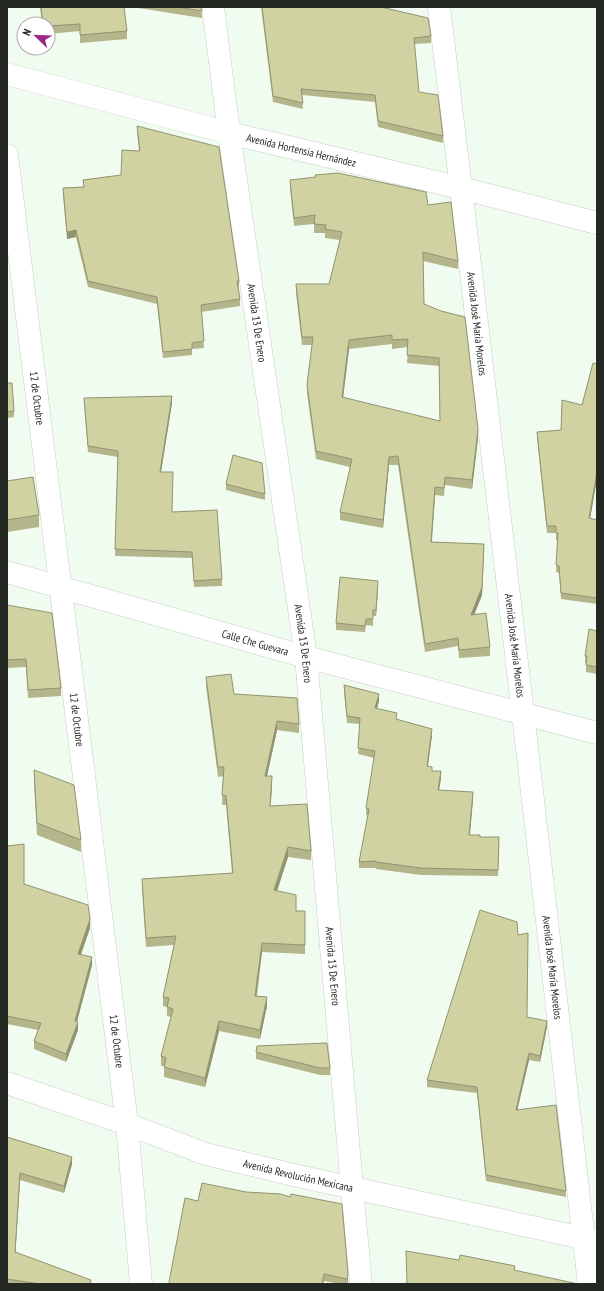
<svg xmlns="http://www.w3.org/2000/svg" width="604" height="1291" viewBox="0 0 604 1291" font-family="'PT Sans Narrow',sans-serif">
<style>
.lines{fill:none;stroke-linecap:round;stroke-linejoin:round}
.minor-casing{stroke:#c5d0c3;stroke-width:23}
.minor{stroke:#fff;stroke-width:22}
.wall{fill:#b4b58a;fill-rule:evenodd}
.shaded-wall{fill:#929371}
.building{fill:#d1d2a1;stroke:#929371;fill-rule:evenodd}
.labels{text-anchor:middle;stroke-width:3.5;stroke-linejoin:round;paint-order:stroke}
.street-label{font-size:11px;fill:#242823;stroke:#fff}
</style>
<rect width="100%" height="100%" fill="#f0fcef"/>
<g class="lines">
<g class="minor-casing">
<g id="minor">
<path id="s1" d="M213 7 229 133 306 657 352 1188 361 1284"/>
<path id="s2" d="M439 7 461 188 523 714 589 1284"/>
<path id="s3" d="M7 74 229 133 461 188 597 223"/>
<path id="s4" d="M7 155 127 1124 141 1284"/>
<path id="s5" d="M7 572 306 657 597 733"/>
<path id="s6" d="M7 1083 127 1124 206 1154 298 1176 597 1241"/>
</g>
</g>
<use href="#minor" class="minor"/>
</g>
<g class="wall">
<path d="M40 7H124L127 31V39L80 43V31L48 34V24H42Z"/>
<path d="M132 7H201L202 18Z"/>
<path d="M261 7H381L431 36V43L414 44 419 92 443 136V143L378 127 375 102 302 95 303 109 273 102Z"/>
<path d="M137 126 239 281V288H238L240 299V306L201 312 204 348 192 349V355L163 358 157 304 88 287 76 237 67 239 63 195V188L83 187V180L121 175 139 151 137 132Z"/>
<path d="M290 180 428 205 458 261V269L423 261 424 304 478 438 472 489 445 485 444 496 435 495 432 542 484 553 482 595 474 615 490 647V656L459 658 458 646 425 652 398 465H389L383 528 340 520V512L350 467 316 459 307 393V385L312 345H302L296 293V284H329L340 240 325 238V233H314V224L294 226 290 188ZM392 344V349L408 347 407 363 439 366 440 421 343 398 349 349Z"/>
<path d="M597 364V479L590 518 597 520V604L561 599 559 573 556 572 558 540H556V533H547L537 438V432L561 430 582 405Z"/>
<path d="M7 383 14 411V417L7 418Z"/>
<path d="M84 398 172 403 161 472 172 512 222 579V586L194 587 192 558 115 556 118 457 88 452 84 404Z"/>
<path d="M7 481 39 515V527L7 532Z"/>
<path d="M226 484 265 494V500L226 490Z"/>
<path d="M378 587 376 616H373V626L366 625 365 632 336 630V623Z"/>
<path d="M7 599V605L61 688V696L28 698 26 667 7 668Z"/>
<path d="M597 631V674L586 672V663H585V656Z"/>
<path d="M206 677 234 694 299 724V733L277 730 267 776 272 785 270 806 311 851V860L288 857 277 891 296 911H305V954L262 952 257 996 267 1006 260 1039 219 1031 205 1087 164 1077V1066H161V1056L171 1017 167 1016V1007L163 1006V997L174 945 146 947 142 888V879L232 873 226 805H222L223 776 218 777 206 686Z"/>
<path d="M344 685 379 701 377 709 397 719 432 735 428 766 432 771 441 778 439 790 473 799 470 835 480 837H499L498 876 421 875 376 869V868H359V862L368 815H366V808L374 758 358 754 360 724 347 723 344 692Z"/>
<path d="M34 770 81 840V852L37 835 34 782Z"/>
<path d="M7 846 24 884 90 928 81 955 92 965 77 1021 78 1030 66 1062 34 1049V1041L38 1030 7 1024Z"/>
<path d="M518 935 527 1017 547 1027 540 1062 529 1060 517 1109 566 1191V1197L486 1181 477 1093 427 1087V1080Z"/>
<path d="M256 1052 330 1068V1075H320L256 1059Z"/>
<path d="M7 1137 72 1164 64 1193 20 1180 15 1252 91 1284H7Z"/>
<path d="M202 1183 348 1280 347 1284H339L324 1281 323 1284H169L198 1201Z"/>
</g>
<g class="shaded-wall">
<path d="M76 230V237L67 239V232Z"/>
<path d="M349 340V349L342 406V397Z"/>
<path d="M172 396V403L160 478V472Z"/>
<path d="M478 429V438L472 489V480Z"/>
<path d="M389 457V465L383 528V520Z"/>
<path d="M597 472V479L589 525V518Z"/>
<path d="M435 487V495L431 550V542Z"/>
<path d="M484 544 482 595 471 623V615Z"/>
<path d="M378 581V587L376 616V610Z"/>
<path d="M379 694V701L375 715V708Z"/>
<path d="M277 721V730L265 785V776Z"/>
<path d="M432 729V735L427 772V766Z"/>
<path d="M441 771V778L438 796V790Z"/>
<path d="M272 776V785L270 816V806Z"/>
<path d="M473 792V799L469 842V835Z"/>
<path d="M288 847V857L274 900V890Z"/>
<path d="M90 919V928L78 962V954Z"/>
<path d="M262 943V952L255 1005V996Z"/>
<path d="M92 957V965L75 1029V1021Z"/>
<path d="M267 997V1006L260 1039V1030Z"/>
<path d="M219 1021V1031L205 1087V1078Z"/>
<path d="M547 1021V1027L540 1062V1056Z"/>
<path d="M78 1022V1030L66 1062V1054Z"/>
<path d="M529 1053V1060L516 1116V1110Z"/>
<path d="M72 1157V1164L64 1193V1186Z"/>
<path d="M20 1173V1180L15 1259V1252Z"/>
<path d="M324 1274 323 1284H322Z"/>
<path d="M348 1274V1280L347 1284V1279Z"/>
</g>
<g class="building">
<path d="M41 7H124L127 31 80 35V24L48 26V24H43Z"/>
<path d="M177 7H201L202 11Z"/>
<path d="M262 7H381L428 18 431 36 414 38 419 92 438 95 443 136 378 121 375 95 301 89 303 103 273 96Z"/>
<path d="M137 126 219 147 239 281H237L240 299 201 305 204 341 192 343V349L163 352 157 297 88 281 76 230 67 232 63 188 84 187 83 180 121 175 122 150 140 151Z"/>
<path d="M338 173 426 192 428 205 451 202 458 261 423 252 424 304 441 311 465 317 478 429 472 480 445 477 444 488 435 487 431 542 484 544 482 587 471 615 486 613 490 647 459 650 458 638 425 644 398 456 389 457 383 520 340 512 352 459 316 451 307 385 313 337H302L296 284H329L342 232 325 229 326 225 314 224 315 215 294 218 290 180 316 177 315 175ZM392 335V340L408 339 407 355 439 358 440 421 342 397 349 340Z"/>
<path d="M593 363 597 364V472L589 518 597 520V598L561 593 559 566 556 565 558 533H556V526H547L537 432 561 430 562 400 582 405Z"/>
<path d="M7 383H12L14 411 7 412Z"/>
<path d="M172 396 160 472H173L172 512 217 510 222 579 194 581 192 552 115 549 118 451 88 446 84 398Z"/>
<path d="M233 455 262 463 265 494 226 484Z"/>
<path d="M33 477 39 515 7 520V481Z"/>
<path d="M340 577 378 581 376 610H373V619H366L365 626 336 623Z"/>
<path d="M7 605 52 613 61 688 28 690 26 659 7 660Z"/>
<path d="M589 629 597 631V667L586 665 587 656H585Z"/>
<path d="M231 674 234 694 297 698 299 724 277 721 265 776H272L270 806 307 804 311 851 288 847 274 890 296 895V911H305V945L262 943 255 996 267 997 260 1030 219 1021 205 1078 164 1067 166 1058 161 1056 173 1009 167 1007 169 998 163 997 176 936 146 938 142 879 233 873 226 796 222 795 224 767H218L206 677Z"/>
<path d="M344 685 379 694 375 708 397 713 396 719 432 729 427 766 432 767V771H441L438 790 473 792 469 835H480V837H499L498 870 421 868 376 862V861L359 862 369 809 366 808 375 751 358 748 360 718 347 716Z"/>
<path d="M34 770 74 785 81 840 37 823Z"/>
<path d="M24 844V884L88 905 90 919 78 954 92 957 75 1021 78 1022 66 1054 34 1041 41 1023 7 1016V846Z"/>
<path d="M480 910 517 922 518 935 528 933 527 1017 547 1021 540 1056 529 1053 516 1110 556 1105 566 1191 486 1175 477 1087 427 1080Z"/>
<path d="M327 1043 330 1068H320L256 1052 257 1046Z"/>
<path d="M7 1137 72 1157 64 1186 20 1173 15 1252 91 1280 90 1284H40L7 1279Z"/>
<path d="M202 1183 246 1192 281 1194 290 1197 291 1194 342 1204 348 1274 347 1279 324 1274 322 1284H169V1282L185 1198 198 1201Z"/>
<path d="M406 1251 459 1260 460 1255 515 1266 514 1270 578 1284H411L407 1283Z"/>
</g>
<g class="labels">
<g class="street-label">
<text dy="4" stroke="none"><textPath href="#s3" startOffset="304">Avenida Hortensia Hernández</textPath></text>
<text dy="4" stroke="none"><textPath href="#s1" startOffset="319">Avenida 13 De Enero</textPath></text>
<text dy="4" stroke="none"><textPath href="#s2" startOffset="319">Avenida José María Morelos</textPath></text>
<text dy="4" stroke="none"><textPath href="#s4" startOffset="245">12 de Octubre</textPath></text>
<text dy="4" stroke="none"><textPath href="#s5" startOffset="258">Calle Che Guevara</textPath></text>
<text dy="4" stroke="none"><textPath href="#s1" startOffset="643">Avenida 13 De Enero</textPath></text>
<text dy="4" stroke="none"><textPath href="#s2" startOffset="643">Avenida José María Morelos</textPath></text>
<text dy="4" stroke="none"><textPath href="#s4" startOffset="569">12 de Octubre</textPath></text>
<text dy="4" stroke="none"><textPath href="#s1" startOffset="967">Avenida 13 De Enero</textPath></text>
<text dy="4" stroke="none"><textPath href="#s2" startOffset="967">Avenida José María Morelos</textPath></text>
<text dy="4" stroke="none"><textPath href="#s4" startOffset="893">12 de Octubre</textPath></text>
<text dy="4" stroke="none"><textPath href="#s6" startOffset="306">Avenida Revolución Mexicana</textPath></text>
</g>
</g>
<rect width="604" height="1291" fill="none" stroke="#242823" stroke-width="16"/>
<g transform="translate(36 36) rotate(293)"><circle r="19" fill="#ffffff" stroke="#a7a9a7"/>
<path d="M0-3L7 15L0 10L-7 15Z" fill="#9c2b88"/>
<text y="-6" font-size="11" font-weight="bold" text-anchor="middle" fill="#242823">N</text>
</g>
</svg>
